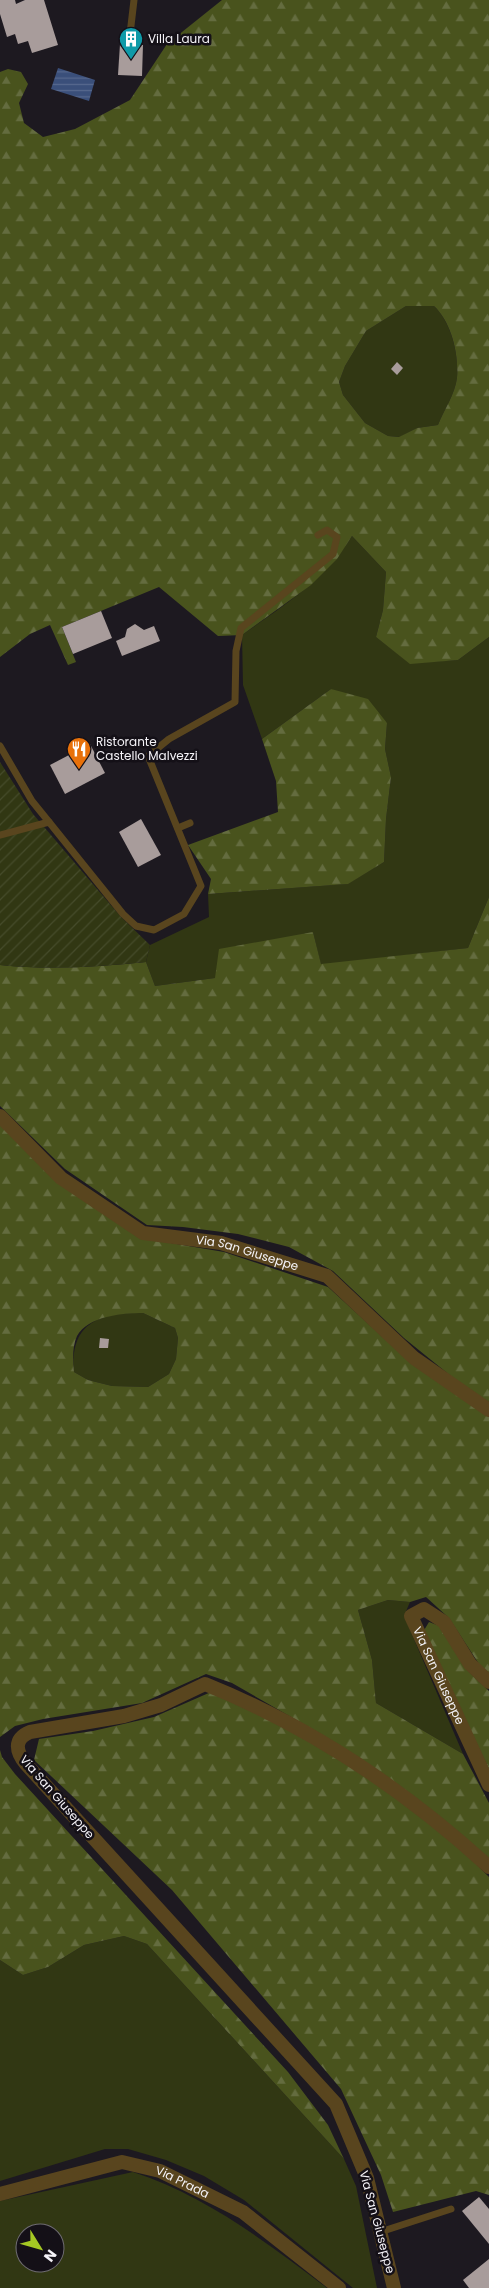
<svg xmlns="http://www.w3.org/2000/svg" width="489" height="2288" viewBox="0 0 489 2288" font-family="Poppins,sans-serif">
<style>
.grass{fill:#313713;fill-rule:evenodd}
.forest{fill:url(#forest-firs);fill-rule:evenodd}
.garden{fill:url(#garden-furrows)}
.water{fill:url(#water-rules)}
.building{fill:#a89c9b}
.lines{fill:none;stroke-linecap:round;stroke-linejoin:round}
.service{stroke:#59451e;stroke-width:7}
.minor{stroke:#59451e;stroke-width:14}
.labels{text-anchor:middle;stroke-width:5;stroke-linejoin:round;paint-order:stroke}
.poi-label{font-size:12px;fill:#f5f3f8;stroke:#141017;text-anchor:start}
.street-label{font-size:12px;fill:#f5f3f8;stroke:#141017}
</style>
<defs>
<pattern id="forest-firs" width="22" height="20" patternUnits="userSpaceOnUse" patternTransform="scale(1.25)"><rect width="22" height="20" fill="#49531d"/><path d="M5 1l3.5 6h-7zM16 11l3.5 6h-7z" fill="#646c3f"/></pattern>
<pattern id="garden-furrows" width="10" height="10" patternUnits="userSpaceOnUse" patternTransform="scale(1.25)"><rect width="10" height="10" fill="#313713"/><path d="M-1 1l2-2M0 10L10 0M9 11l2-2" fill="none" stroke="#454b2a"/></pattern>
<pattern id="water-rules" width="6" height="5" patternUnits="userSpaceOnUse" patternTransform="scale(1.25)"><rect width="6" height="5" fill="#3a4f7a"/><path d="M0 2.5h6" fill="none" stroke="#57698e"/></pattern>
</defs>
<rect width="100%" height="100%" fill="#1d1920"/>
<g class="grass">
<path d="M406 306H434C451 322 459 354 457 378 455 394 444 410 438 425L417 428 400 437 388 436 365 423 343 395 339 382 345 366 366 331Z"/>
<path d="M352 536 386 572 383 610 376 637 410 663 458 660 489 637V897L468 948 321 965 313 932 215 978 155 986 146 962 150 945 209 917 208 894 347 884 384 862 386 819 391 777 385 749 387 723 331 689 262 739 243 685 242 635C287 603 321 583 352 536Z"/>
<path d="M143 1313 175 1328 178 1338 176 1359 169 1374 148 1387 112 1386 88 1380 74 1372C69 1323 100 1312 143 1313Z"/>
<path d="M388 1600 410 1602 404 1616 463 1754 376 1703 372 1660 358 1610Z"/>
<path d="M124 1936 147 1944 344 2159 356 2186 377 2288H353L244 2200 204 2176 166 2160 128 2149H105L0 2181V1960L23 1975 48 1967 84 1945Z"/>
<path d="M133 2172C205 2195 267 2243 327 2288H0V2201ZM25 2233H55V2263H25Z"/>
</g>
<g class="forest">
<path d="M222 0H489V637L458 660 410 664 376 637 383 610 386 572 352 536 337 559 311 585 242 635 218 636 159 587 62 627 76 662 68 665 50 625 30 634 0 657V72L8 69 21 72 28 84 19 103 24 123 43 137 75 129 130 100 167 44ZM406 306H434C451 322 459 353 457 378 455 394 444 410 438 425L417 428 399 437 388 436 365 423 343 395 339 382 345 366 366 331Z"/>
<path d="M331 689 368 699 387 723 385 749 391 777 386 819 384 862 348 884 208 894 211 879 188 845 278 812 276 781 262 739Z"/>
<path d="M489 897V1402L462 1385 404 1338 333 1271 289 1247 238 1234 183 1227 147 1225 65 1169 0 1106V965C49 970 97 967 146 962L155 986 215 978 219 949 313 932 321 964 468 948Z"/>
<path d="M0 1125 141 1238 224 1252 328 1287 411 1363 489 1417V1674L479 1664 449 1618 426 1597 410 1602 388 1600 358 1610 372 1660 376 1703 463 1754 489 1803V1861L326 1737 232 1683 206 1674 142 1703 43 1719 15 1726 0 1737ZM143 1313 175 1328 178 1338 176 1359 169 1374 148 1387 112 1386 88 1380 74 1372C73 1360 72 1347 77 1336 88 1316 123 1313 143 1313Z"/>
<path d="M429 1622 442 1627 470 1673 489 1691V1769L423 1632Z"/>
<path d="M211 1692 281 1724 383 1786 449 1837 489 1877V2195L476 2191 393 2212 381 2175 341 2089 172 1890 34 1760 39 1739 93 1731 154 1717Z"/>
<path d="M0 1750 2 1757 15 1774 288 2072 328 2125 344 2159 147 1944 124 1936 84 1945 48 1967 23 1975 0 1960Z"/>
</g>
<path class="garden" d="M0 762 33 814 121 917 150 945 146 962C97 967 49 970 0 965Z"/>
<path class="water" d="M58 68 95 80 89 101 51 89Z"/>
<g class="building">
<path d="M0 0H15L16 4 25 0H44L58 45 32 53 28 41 18 44 15 34 7 37 0 14Z"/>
<path d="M120 44 143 45 142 76 118 75Z"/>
<path d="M397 362 403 368 397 375 391 369Z"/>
<path d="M101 611 112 638 73 654 62 627Z"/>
<path d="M135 624 144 630 154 626 160 641 122 656 116 641 125 637 127 629Z"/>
<path d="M90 744 105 773 65 794 50 765Z"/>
<path d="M141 819 161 855 138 867 119 832Z"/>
<path d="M100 1338 109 1339 108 1348H99Z"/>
<path d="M479 2197 489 2209V2244L462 2211Z"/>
<path d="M489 2259V2288H469L463 2280Z"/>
</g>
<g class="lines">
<g class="service">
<path d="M130 34 134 0"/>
<path d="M0 746 32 801 49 822"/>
<path d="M178 828 190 823"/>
<path d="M0 835 49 822 123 914 136 926 154 930 184 914 201 886 148 756 169 739 235 702 236 651 241 628 333 554 337 537 327 530 318 535"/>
<path d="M380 2232 451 2209"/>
</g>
<g class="minor">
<path id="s1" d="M0 1116 61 1178 143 1233 221 1243 327 1276 414 1358 489 1410"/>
<path id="s2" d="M489 1682 470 1664 444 1622 424 1609 411 1616 489 1785"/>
<path id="s3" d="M0 2194 122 2162 160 2171 243 2212 339 2288"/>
<path d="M394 2288 367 2178 336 2104 26 1764C16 1752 13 1739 30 1732L124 1716 161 1705 205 1684C309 1726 406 1791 489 1867"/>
</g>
</g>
<defs>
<g id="building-pin" transform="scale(1.25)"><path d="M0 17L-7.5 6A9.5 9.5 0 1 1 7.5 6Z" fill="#0f9aa8" stroke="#141017"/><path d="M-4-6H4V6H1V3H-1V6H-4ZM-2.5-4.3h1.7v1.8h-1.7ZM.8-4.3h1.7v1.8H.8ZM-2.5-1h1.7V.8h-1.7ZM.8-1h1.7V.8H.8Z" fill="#fff"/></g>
<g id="restaurant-pin" transform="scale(1.25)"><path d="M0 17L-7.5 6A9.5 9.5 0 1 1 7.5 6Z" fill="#e8710a" stroke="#141017"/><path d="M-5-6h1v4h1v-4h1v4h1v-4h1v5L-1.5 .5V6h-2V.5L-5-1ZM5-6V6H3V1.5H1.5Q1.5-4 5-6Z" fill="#fff"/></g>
</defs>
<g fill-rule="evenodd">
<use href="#building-pin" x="131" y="39"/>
<use href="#restaurant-pin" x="79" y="749"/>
</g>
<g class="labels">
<g class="poi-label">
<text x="148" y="43">Villa Laura</text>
<text x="96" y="746">Ristorante<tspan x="96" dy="14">Castello Malvezzi</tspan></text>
</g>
<g class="street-label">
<text dy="4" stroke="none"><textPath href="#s1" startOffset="292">Via San Giuseppe</textPath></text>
<text dy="4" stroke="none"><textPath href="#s2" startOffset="180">Via San Giuseppe</textPath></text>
<text transform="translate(57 1797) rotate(49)" y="4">Via San Giuseppe</text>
<text dy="4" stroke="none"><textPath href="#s3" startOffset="190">Via Prada</textPath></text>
<text transform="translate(377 2222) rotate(75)" y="4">Via San Giuseppe</text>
</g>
</g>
<g transform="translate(40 2248) rotate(127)"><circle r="24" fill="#141017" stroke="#6e6b71"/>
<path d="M0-4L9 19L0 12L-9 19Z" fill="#a5c823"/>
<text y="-8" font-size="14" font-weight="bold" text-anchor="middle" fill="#f5f3f8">N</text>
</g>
</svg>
